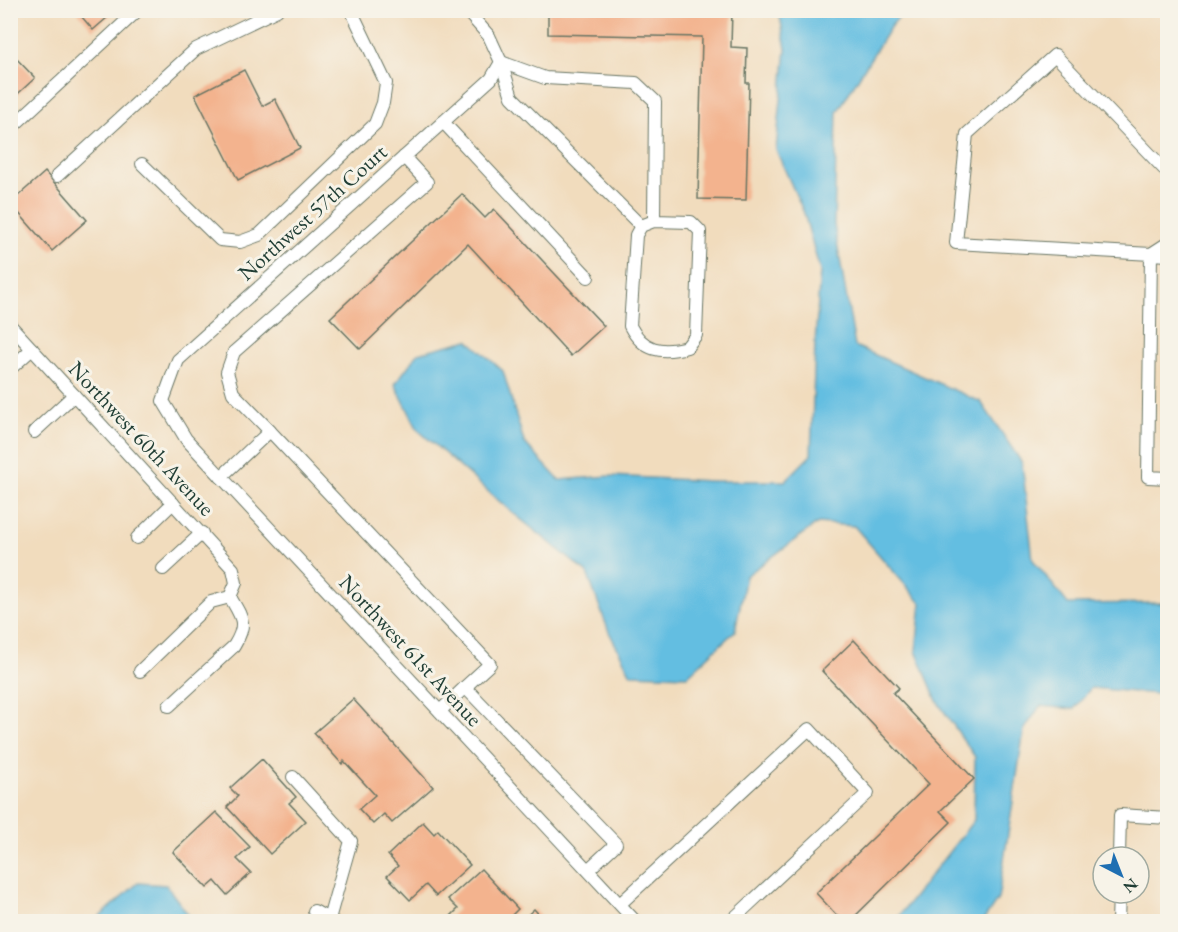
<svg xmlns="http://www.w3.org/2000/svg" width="1178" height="932" viewBox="0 0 1178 932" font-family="'EB Garamond',serif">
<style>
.water{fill:#63bee1;stroke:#417e8a;stroke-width:1.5}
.building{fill:#f3b38e}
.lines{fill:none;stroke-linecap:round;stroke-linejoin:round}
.lane-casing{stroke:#687564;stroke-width:14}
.lane{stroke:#fff;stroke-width:12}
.labels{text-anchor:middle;stroke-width:6;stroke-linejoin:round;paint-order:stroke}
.street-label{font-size:22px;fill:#1f3d34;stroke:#f7f3e8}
</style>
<rect width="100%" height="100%" fill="#f7f3e8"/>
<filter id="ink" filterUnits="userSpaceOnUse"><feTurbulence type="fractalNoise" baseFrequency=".0167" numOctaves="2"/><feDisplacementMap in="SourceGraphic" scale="12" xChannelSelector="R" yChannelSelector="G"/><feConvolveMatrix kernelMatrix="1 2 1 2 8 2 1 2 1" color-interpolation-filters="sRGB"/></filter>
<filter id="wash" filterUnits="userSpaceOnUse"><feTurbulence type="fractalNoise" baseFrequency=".008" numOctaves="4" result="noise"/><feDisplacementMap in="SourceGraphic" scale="24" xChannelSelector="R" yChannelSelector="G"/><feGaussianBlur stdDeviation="1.35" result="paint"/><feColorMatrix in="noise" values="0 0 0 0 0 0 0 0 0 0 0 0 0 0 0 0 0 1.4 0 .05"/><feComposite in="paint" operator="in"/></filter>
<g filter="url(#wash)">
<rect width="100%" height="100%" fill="#f1dcbd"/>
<g class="water">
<path d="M779 11H905L891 26 837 112 834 225 855 346 981 402 1022 463 1033 560 1068 604 1167 603V695L1091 688 1074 709 1040 706 1024 730 998 899 983 921H895L974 820 975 757 937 701 916 651 921 603 854 526 818 523 746 576 735 631 687 676 631 674 609 632 587 573 507 508 418 430 395 384 418 353 468 340 503 371 524 442 559 480 610 476 711 481H785L811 455 815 344 820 271 804 213 776 150 786 49Z"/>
<path d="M138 883 166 885 193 921H95Z"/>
</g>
<g id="blocks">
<g class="building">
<path d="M76 10H116L93 30Z"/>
<path d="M548 10H732L731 47 747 48 746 83H749L746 200 698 199 702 37 548 34Z"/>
<path d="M13 55 35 78 10 101V57Z"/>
<path d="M244 70 262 106 275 99 300 148 238 180 195 95Z"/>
<path d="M45 172 87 220 52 251 10 203Z"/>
<path d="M462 194 485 218 494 209 604 326 571 356 468 244 360 349 330 318Z"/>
<path d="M854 640 899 688 893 693 974 779 940 811 951 822 849 922H843L816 893 929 784 822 671Z"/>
<path d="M353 699 433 787 392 823 384 814 373 824 359 809 375 795 344 761 342 764 314 733Z"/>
<path d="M262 759 296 797 289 803 306 821 270 854 227 807 238 796 230 788Z"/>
<path d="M216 812 250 847 237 859 251 873 227 895 215 881 207 888 173 852Z"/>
<path d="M423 822 434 834 438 830 470 865 436 896 426 885 410 900 387 876 398 866 388 855Z"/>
<path d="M481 869 518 909 505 922H445L458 909 448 899Z"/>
<path d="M534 909 546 922H520Z"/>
</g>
</g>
</g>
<g filter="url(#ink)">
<use href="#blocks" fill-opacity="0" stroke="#687564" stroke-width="1.5"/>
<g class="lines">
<g class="lane-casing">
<g id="lane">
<path d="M466 10 489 36 501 62 512 97 641 226"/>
<path d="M501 62 491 79 178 360 163 401 186 439 636 922"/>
<path d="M501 62 545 78 636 83 655 101 654 221 691 222 700 231 696 335 687 347C661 354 643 351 630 326L636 235 641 226 654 221"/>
<path d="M443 122 588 277"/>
<path d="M10 129 138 10"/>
<path d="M142 164 220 240 240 242 259 235 375 124 383 103 386 83 351 10"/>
<path d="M1168 173 1055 55 967 134 956 243 1151 254 1168 243"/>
<path d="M57 176 196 49 277 10"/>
<path d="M1168 255 1151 254 1148 477 1168 478"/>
<path d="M10 325 233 569 236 583 230 597 211 602 140 671"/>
<path d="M10 369 32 349"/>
<path d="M270 431 233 393 227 372 234 352 427 182 404 157"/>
<path d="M34 432 74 395"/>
<path d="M221 477 270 431 490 664 465 687"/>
<path d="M137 538 173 503"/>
<path d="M163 569 202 533"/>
<path d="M169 706 234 646C248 623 242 618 230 597"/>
<path d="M440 711 465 687 616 844 588 870"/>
<path d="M293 777 351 841 329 919"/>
<path d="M1119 857 1120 815 1168 818"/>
<path d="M620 904 809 729 868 793 730 922"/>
<path d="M314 911 334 922"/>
<path d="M1118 922 1119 893"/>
</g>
</g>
<use href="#lane" class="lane"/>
</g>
</g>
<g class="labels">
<g class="street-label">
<text transform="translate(312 212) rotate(-42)" y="8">Northwest 57th Court</text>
<text transform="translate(142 438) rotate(47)" y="8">Northwest 60th Avenue</text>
<text transform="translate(411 650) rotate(47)" y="8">Northwest 61st Avenue</text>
</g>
</g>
<rect width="1178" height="932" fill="none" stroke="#f7f3e8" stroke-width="36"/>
<g transform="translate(1121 875) rotate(138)"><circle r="28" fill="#f7f3e8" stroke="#a1aaa0" stroke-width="1.5"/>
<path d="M0-4.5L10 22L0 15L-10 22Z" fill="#1f6fb2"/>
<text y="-9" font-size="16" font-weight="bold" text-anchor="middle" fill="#1f3d34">N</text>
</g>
</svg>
